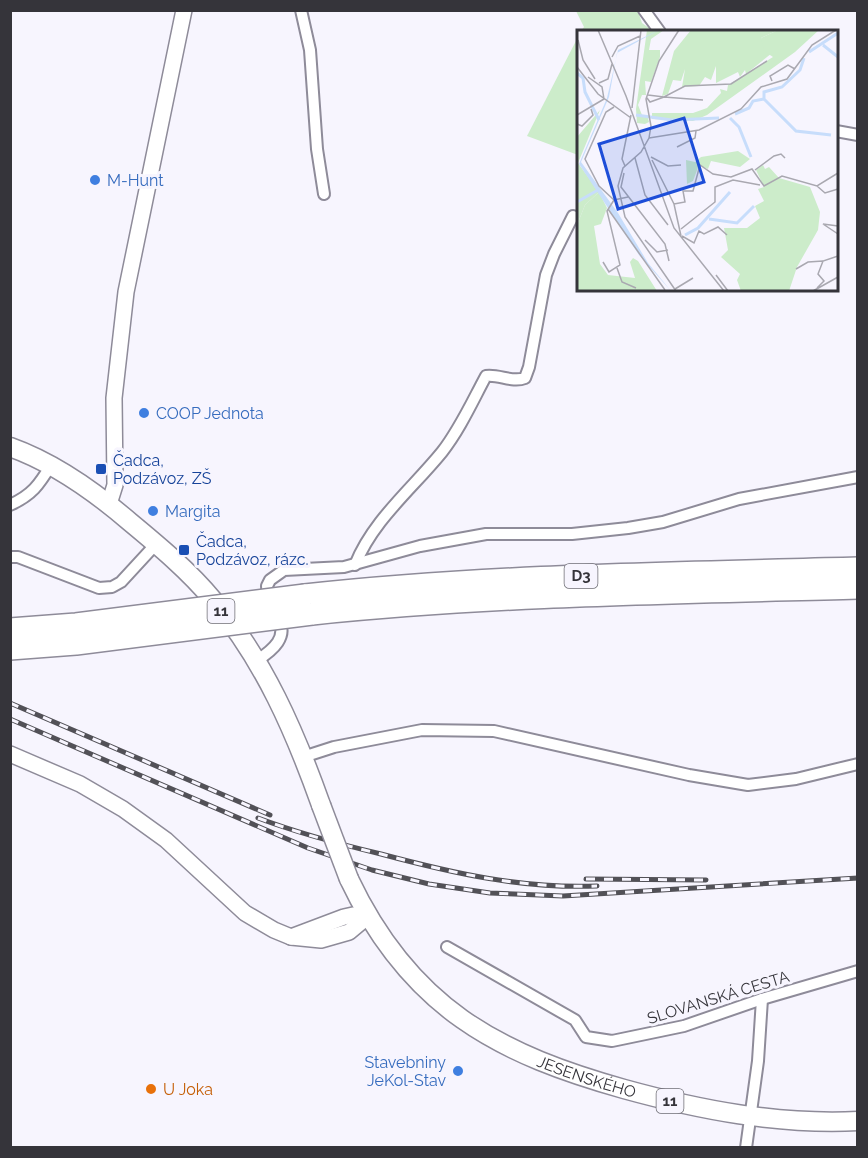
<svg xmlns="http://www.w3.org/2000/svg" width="868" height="1158" viewBox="0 0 868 1158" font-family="Raleway,sans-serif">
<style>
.grass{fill:#ccecca}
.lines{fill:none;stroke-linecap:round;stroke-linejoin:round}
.street-casing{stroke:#8e8b99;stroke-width:14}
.secondary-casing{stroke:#8e8b99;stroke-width:18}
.primary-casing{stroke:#8e8b99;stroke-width:21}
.highway-casing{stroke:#8e8b99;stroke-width:24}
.street{stroke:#fff;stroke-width:10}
.secondary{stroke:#fff;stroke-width:15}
.primary{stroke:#fff;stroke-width:18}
.highway{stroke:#fff;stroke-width:21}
.rail-casing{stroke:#525157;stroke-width:5}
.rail{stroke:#f7f5fe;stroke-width:3;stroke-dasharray:9;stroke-linecap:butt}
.primary-bridge-casing{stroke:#8e8b99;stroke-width:21;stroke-linecap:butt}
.highway-bridge-casing{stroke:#8e8b99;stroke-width:24;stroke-linecap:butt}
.primary-bridge{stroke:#fff;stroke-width:18}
.highway-bridge{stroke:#fff;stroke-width:21}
.shop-dot{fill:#3f7fe0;stroke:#f7f5fe;stroke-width:2}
.transit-dot{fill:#1a4fb4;stroke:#f7f5fe;stroke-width:2}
.food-dot{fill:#e8710a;stroke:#f7f5fe;stroke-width:2}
.labels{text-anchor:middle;stroke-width:6;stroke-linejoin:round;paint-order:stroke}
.shield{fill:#f7f5fe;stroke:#6f6e75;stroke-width:1.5}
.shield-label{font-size:15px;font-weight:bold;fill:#35343a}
.shop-label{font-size:16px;fill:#366cbe;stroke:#f7f5fe;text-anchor:start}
.transit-label{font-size:16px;fill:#164399;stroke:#f7f5fe;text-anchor:start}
.street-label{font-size:16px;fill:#35343a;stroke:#f7f5fe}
.food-label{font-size:16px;fill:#c56008;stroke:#f7f5fe;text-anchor:start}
.inset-river{fill:none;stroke:#c7ddfb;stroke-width:3}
.inset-road{fill:none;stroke:#a9a8b0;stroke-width:1.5}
.view{fill:#1d4ed8;fill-opacity:0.15;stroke:#1d4ed8;stroke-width:3}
.inset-edge{fill:none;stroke:#35343a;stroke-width:3}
</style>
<rect width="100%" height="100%" fill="#f7f5fe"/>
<g class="grass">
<path d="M576 11H638L642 23 653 31H581L584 27Z"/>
<path d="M578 37V155L527 136Z"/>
</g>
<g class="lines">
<g class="street-casing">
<g id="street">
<path d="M301 10 310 50 317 149 324 194"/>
<path d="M644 10 660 32"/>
<path d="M836 131 858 135"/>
<path d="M10 505C32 495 39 485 51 465"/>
<path d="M10 557H18L99 588 112 587 121 582 156 544"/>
<path d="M355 565C373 520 412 489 442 452 460 429 472 402 486 376 499 374 512 383 525 378L529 367 546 275 554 254 573 216"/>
<path d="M268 601 267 586 270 580 284 570 344 567 420 546 486 534H572L628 528 663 522 739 499 858 477"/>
<path d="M256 661C272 651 291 636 276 617"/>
<path d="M303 757 334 747 422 730 494 731 689 775 748 785 796 779 858 764"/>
<path d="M447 947 575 1020 586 1037 612 1041 684 1026 762 999 858 971"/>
<path d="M746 1148 758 1061 762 999"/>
</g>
</g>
<g class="secondary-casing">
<g id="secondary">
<path d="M109 504 115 485 114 398 126 292 184 10"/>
<path d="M10 754 80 784 123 809 166 840 245 913 274 930 291 937 321 940 349 932 367 917"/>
<path d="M291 937 344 917 353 915 367 917"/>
</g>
</g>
<g class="primary-casing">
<g id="primary">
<path d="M10 447C55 463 94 491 130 522 159 546 189 571 213 600 264 660 295 732 321 805"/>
<path id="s1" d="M349 879C375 934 411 983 462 1019 510 1053 567 1073 624 1089 700 1110 778 1125 858 1121"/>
</g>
</g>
<g class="highway-casing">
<g id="highway">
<path d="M305 595C488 575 673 573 858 568"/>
<path d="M312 614C493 595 676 593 858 588"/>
</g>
</g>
<use href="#street" class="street"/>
<use href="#secondary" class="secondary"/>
<use href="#primary" class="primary"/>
<use href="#highway" class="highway"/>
<g class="rail-casing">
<g id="rail">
<path d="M10 703 270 815"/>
<path d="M10 719 308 848 372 870 429 884 490 893 563 896 858 878"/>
<path d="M258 818C298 833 339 844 381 854 452 873 522 889 597 886"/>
<path d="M586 879 706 880"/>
</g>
</g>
<use href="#rail" class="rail"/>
<g class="primary-bridge-casing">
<path id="primary-bridge" d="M321 805 349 879"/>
</g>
<g class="highway-bridge-casing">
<g id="highway-bridge">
<path d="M10 629 76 624 305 595"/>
<path d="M10 649 76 644 312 614"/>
</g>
</g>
<use href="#primary-bridge" class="primary-bridge"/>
<use href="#highway-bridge" class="highway-bridge"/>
</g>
<g class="shop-dot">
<circle cx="95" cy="180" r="6"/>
<circle cx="144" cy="413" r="6"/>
<circle cx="153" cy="511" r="6"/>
<circle cx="458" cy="1071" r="6"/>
</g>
<g class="transit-dot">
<rect x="95" y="463" width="12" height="12" rx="3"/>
<rect x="178" y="544" width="12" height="12" rx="3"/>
</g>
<circle class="food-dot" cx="151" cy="1089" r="6"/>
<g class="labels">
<g class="shield">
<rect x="564.5" y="564" width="33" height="24" rx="4.5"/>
<rect x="207.5" y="599" width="27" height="24" rx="4.5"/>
<rect x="656.5" y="1089" width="27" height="24" rx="4.5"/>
</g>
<g class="shield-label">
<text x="581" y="581">D3</text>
<text x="221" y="616">11</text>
<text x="670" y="1106">11</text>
</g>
<g class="shop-label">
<text x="107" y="186">M-Hunt</text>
<text x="156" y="419">COOP Jednota</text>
<text x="165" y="517">Margita</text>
<text x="446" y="1068" text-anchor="end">Stavebniny<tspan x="446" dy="18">JeKol-Stav</tspan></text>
</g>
<g class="transit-label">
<text x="113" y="466">Čadca,<tspan x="113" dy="18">Podzávoz, ZŠ</tspan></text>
<text x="196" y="547">Čadca,<tspan x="196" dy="18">Podzávoz, rázc.</tspan></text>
</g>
<g class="street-label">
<text transform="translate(718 997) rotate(-17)" y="6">SLOVANSKÁ CESTA</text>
<text dy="6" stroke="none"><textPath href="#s1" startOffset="320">JESENSKÉHO</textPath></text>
</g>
<g class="food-label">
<text x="163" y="1095">U Joka</text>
</g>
</g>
<g transform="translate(577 30)">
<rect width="261" height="261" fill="#f7f5fe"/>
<path d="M70 0H87L74 9 72 20H83V27L74 52 68 51 69 65H65L61 75 65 85H70L72 92 68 94 60 93 59 79ZM114 0H201L184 8 195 23 169 44 168 40 163 47 161 42 139 53V36L134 50 128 47 122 56 105 57 108 39 104 51 96 50 91 64 85 66 97 21ZM161 121 173 129 163 137 134 131 131 139 122 135 116 151 110 154 109 130 118 132 124 127ZM186 135 188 139 192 137 202 148 233 157 243 182 241 200 220 237 212 261H164L160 250 163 244 144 227 151 220 147 198H170L183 188 178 176 187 171 181 159 187 157 179 140ZM22 162 30 178 24 194 17 196 23 234 31 245 58 248 53 232 56 228 61 231 80 261H0V195L8 175Z" fill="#ccecca"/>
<path d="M201 0H242L218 22 130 85 116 91 75 89V83H116L130 78 144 63 143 59 150 61 151 55 196 27 187 21 184 8ZM23 80 1 133 22 162 8 175 0 195V107ZM32 246 24 258 34 253 43 255 42 261H0V253L8 251 11 258Z" fill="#ccecca"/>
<path d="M82 0 40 23 32 67 4 132 41 183 71 233 94 261 62 225 2 134 30 68 41 20Z" fill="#c7ddfb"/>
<path class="inset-river" d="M246 15 261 27M232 22 261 3M0 43 6 48 8 62 22 90M187 69 219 101 254 105M158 84 172 78 176 71 187 69V62L205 57 223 40 227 28M59 85 95 90 142 88M153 88 162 97 174 127M0 172 21 160M132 189 160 193 177 176M108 205 121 198 153 162"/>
<path class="inset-road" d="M21 0 49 66 97 198 147 261M1 10 6 30 18 49M35 27 41 16 63 6M0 37 21 64 54 88M195 51 193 46 211 35 218 39M22 53 31 49 35 34M71 65 87 67 108 56 154 54 190 31M70 68 73 72 87 67 126 70M55 78 64 0M0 85 27 69 25 57 11 47M0 94 5 96 16 85 14 79M72 108 122 100 164 79 184 57 210 49 235 15 259 0M100 117 118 108 119 101M74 127 91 136 104 135M58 128 68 165 91 195M75 130 97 174 104 206M48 136 45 129 54 85M178 140 197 126 204 124 208 128M47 143 44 157 88 214 92 231M240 156 248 163 261 159M37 170 22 156 8 129 29 82 37 77M97 174 108 172 106 161H116L123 135 136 144 154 147 175 139 187 156 205 146 240 156 261 143M31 179 88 260M261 196 246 194 261 204M104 199 138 172V157L156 150 183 155M105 206 117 213 122 201 127 204 141 197 150 205M68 210 80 222 91 220M26 232 32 242 43 235 30 181 37 170 51 167M40 238 45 252 59 258M219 239 231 232 246 231M139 245 151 261M240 258 247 251 241 244 246 231 261 226M98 259 116 248M99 261 48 187 41 156 46 138 64 122 72 108 74 96 69 69 82 31 102 0M236 261 261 247"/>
<path class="view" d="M107 88 127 152 41 179 22 114Z"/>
<rect width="261" height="261" class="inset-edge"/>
</g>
<rect width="868" height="1158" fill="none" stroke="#35343a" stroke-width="24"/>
</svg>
